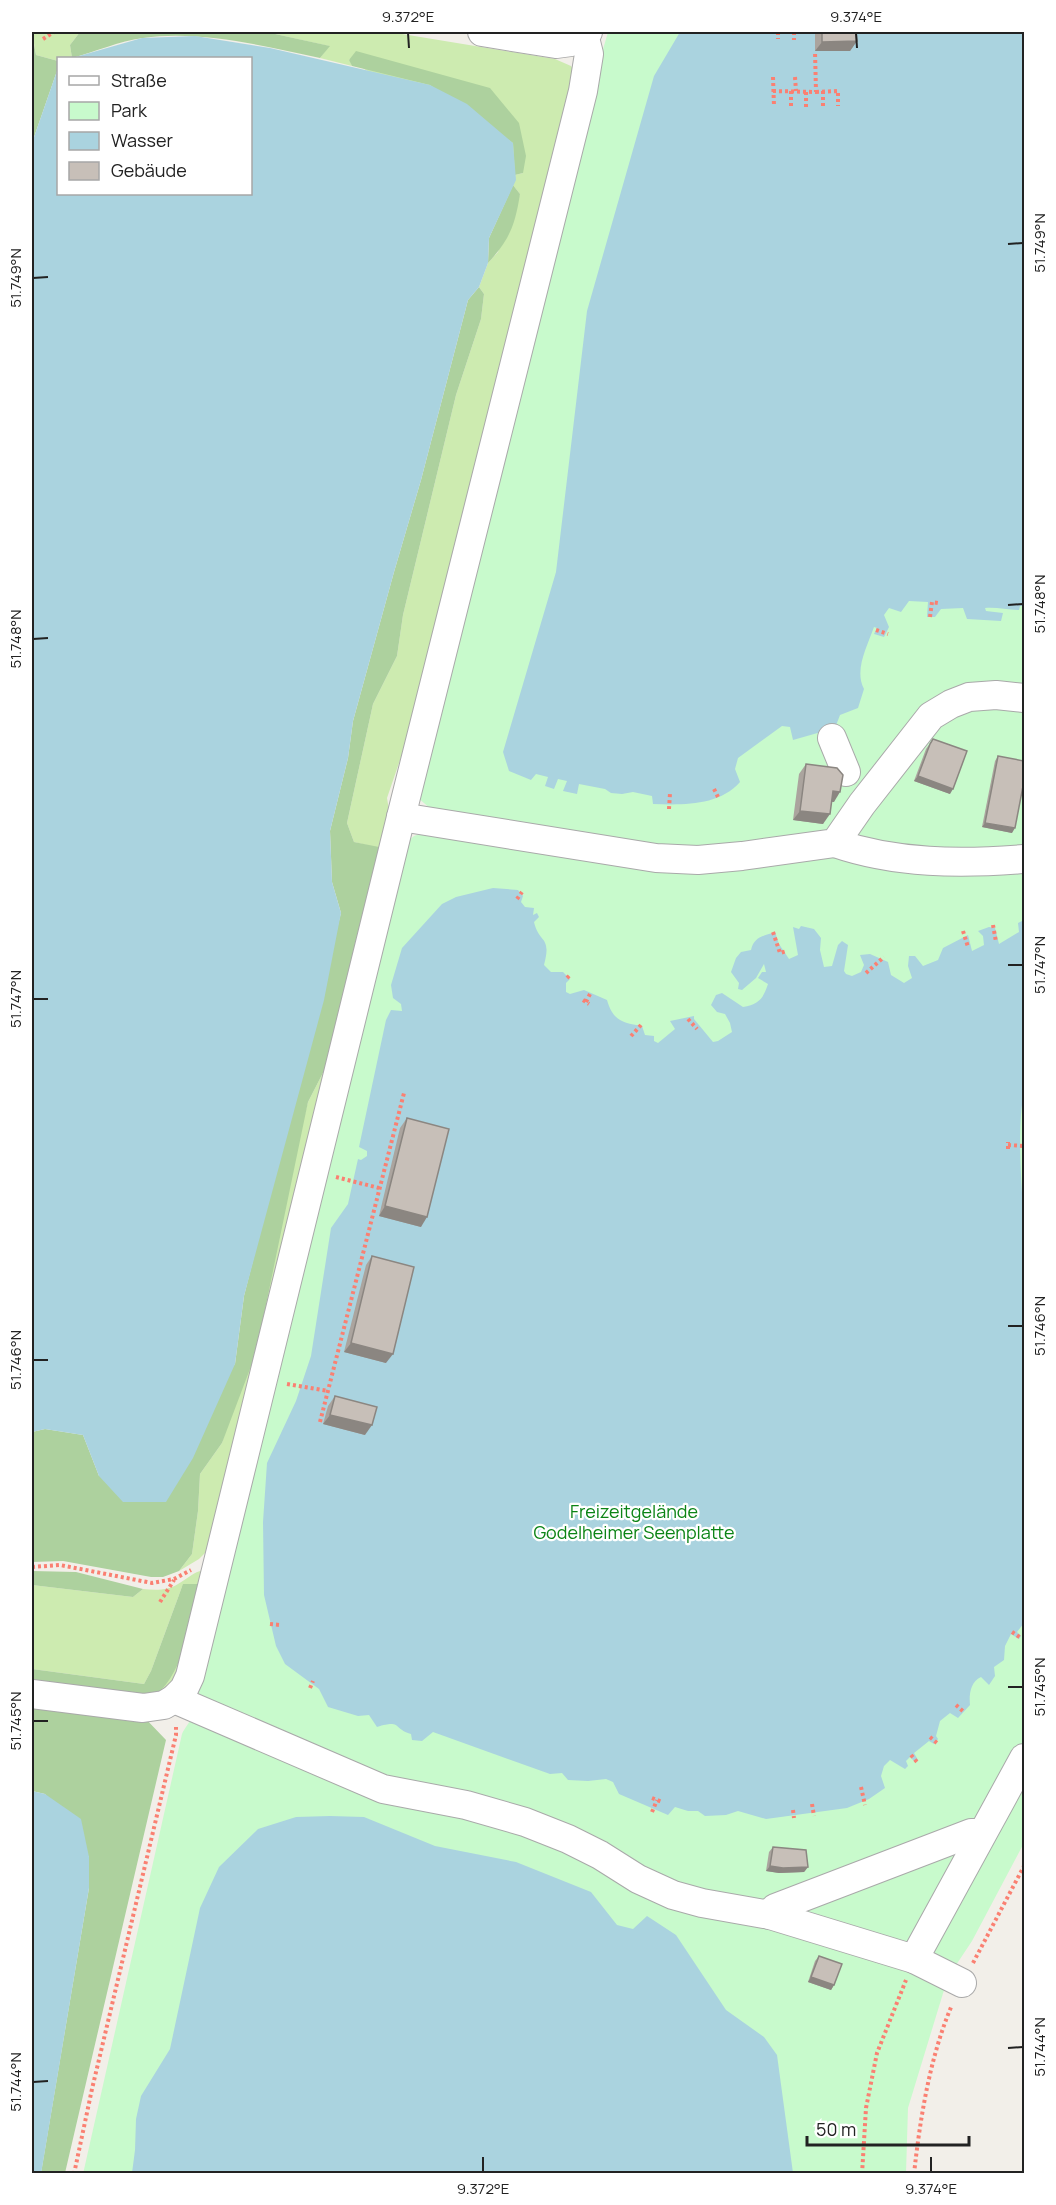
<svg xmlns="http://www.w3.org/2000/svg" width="1056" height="2205" viewBox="0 0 1056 2205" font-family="Manrope,sans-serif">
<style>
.grass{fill:#cdebb0}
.forest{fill:#add19e}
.park{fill:#c8facc}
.water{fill:#aad3df}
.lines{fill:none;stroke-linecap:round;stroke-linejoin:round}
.minor-casing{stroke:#a9a9a9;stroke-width:30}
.path{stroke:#fa8072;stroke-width:4;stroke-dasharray:3 3;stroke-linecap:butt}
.minor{stroke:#fff;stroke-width:28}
.wall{fill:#aba49e}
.shaded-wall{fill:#8b8681}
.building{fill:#c7bfb8;stroke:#8b8681;stroke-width:1.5}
.ticks{fill:none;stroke:#222;stroke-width:2}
.labels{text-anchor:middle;stroke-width:4.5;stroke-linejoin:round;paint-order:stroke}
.park-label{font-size:18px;fill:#0c8416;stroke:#fff}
.neatline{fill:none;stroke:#222;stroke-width:2}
.ticks-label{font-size:15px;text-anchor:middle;fill:#222}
</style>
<rect width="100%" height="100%" fill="#f2efe9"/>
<g class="grass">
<path d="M32 32H80L70 45 72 58H58V61L36 55Z"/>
<path d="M266 32H390L555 59 571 66 575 73 437 652 387 798 390 816 215 1543 199 1559 179 1571 192 1554 198 1511 200 1474 222 1443 308 1102 327 1065 379 848 354 842 347 823 373 704 397 656 403 615 456 395 481 319 484 294 479 287 488 263 498 252 520 194 513 185 515 175 523 173 349 59 352 66 320 58 329 46Z"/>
<path d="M204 1570 177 1683 148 1701 183 1584 151 1671 144 1684 32 1669V1585L133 1597 143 1589C154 1590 168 1591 178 1584 187 1579 193 1572 204 1570Z"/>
</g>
<g class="forest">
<path d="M80 32H266L330 46 320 58C263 46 201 30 143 38 119 41 95 52 72 58L70 45Z"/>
<path d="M32 34 36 55 58 61V68L32 143Z"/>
<path d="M356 51 490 88 519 123 526 156 523 173 515 175 513 143 430 85 352 66 349 60Z"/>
<path d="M513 185 520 194C515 225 510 239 488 263L489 238Z"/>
<path d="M479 287 484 294 481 319 456 395 403 615 397 656 373 704 347 823 354 842 379 847 327 1065 308 1102 256 1353 222 1443 200 1474 198 1511 192 1554 179 1571 163 1577H151L63 1561 32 1562V1432L45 1429 83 1435 99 1476 235 1364 244 1296 341 913 332 882 330 831 348 758 353 721 394 572 421 480 468 300Z"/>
<path d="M32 1571 76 1572 143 1589 133 1597 32 1585Z"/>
<path d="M183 1584H199C189 1623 185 1678 148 1701L32 1687V1669L144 1684 151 1671Z"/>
<path d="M32 1700 142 1715 166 1740 65 2173H41L89 1888V1857L45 1794 32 1791Z"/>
</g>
<path class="park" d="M608 32H1024V1843L972 1941 948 1977 908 2108 906 2173 83 2174 182 1734C185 1727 189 1724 192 1717 198 1707 199 1695 198 1683L399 849 414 836 426 832 439 816 417 797 593 84Z"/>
<g class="water">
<path d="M680 32H1024V606H1020L1019 610C1007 610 997 607 985 608L986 611 1003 613 1001 621 967 619 963 608 941 609 935 617H927L928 602 909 601 901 612 889 608 884 615 889 627 884 637 874 634 877 628 874 627C867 647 854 670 864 689L858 708 840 715 835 728 793 740 790 727 782 726 738 758 735 769 740 782C719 806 683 805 653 804L652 796 633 792 622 794 611 793 605 789 579 784 577 794 563 791 567 781 558 779 554 789 545 786 548 777 536 774 531 780 509 771 503 752 556 572 587 311 654 76Z"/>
<path d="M195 36 270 48 430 85 467 104 513 143 516 180 489 238 488 263 479 287 468 300 421 480 394 572 353 721 348 758 330 831 332 882 341 913 324 1000 244 1296 235 1364 193 1458 166 1502H123L99 1476 83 1435 45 1429 32 1432V143L58 68V194H250V58H72L142 38Z"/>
<path d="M493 888 518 890 523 896 521 902 525 907 534 908 533 915 537 913 539 917 534 922C539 944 552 935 544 965L551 972H563L570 979 566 983V992L570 994 584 990 607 1000C613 1021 623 1023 642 1026L645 1035 654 1036V1041L658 1043 675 1029 670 1021 694 1016V1019L713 1042 718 1041 732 1032 730 1023 725 1014 717 1012 711 1005 716 995 722 993 743 1007C759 1004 763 999 768 984L758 978 762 972H766L764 964 756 978 742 990 738 989 739 983 731 972 736 958 741 952 751 950C754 937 763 936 775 932L779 944 789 959 798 955 793 927 799 929 801 926 814 929 821 938 820 950 824 967 832 966 838 945 842 941 848 945 844 971 846 974 852 976 861 972 864 965 860 955 870 954 888 962 891 975 904 983 912 978 908 966 909 956H915L923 966 938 960 943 948 968 935 972 951 984 945 983 936 978 931 989 927 995 928 999 944 1019 932 1018 923 1024 920V1093C1017 1125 1021 1183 1024 1218V1623L1017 1632 1021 1636 1019 1639 1011 1634 1005 1646 1004 1660 994 1667 995 1676 989 1685 981 1677C970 1682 969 1695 970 1705L958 1718 950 1713 940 1721 936 1736 938 1739 934 1744 929 1741 914 1753 918 1760 915 1762 910 1757 906 1761 908 1766 905 1769 890 1760 884 1766 881 1776 885 1788 869 1799 847 1808 766 1819 738 1811 726 1815 705 1816 698 1811H688L675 1807 668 1815 619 1794 613 1782 606 1779 588 1781 568 1780 562 1773 550 1774 433 1732 422 1741 412 1740 411 1734C393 1729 402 1719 377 1727L369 1715 358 1716 328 1707 319 1689 285 1664 276 1646 264 1595 263 1522 267 1463 296 1401 311 1356 331 1228 348 1204 358 1159 361 1160 367 1156V1151L359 1147 386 1020 391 1010 402 1011 401 1004 393 998 391 985 402 948 442 904 456 897Z"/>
<path d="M32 1791 45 1794 81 1819 89 1857V1888L41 2174 32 2173Z"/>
<path d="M330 1816 364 1817 435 1846 516 1862 591 1892 617 1925 633 1929 647 1916 676 1935 726 2010 764 2037 777 2055 793 2173H132L135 2150 136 2119 141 2096 170 2049 200 1908 219 1867 258 1829 296 1817Z"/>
</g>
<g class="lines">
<g class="minor-casing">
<g id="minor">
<path d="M482 32 556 44 571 42 584 34"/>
<path d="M832 738 846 772"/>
<path d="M401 817 656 858 698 860 742 856 835 843 862 804 931 716 951 704 969 697 996 695 1024 698"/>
<path d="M835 843C896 864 961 864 1024 859"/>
<path d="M32 1694 143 1708 164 1705 174 1699 184 1689 190 1676 401 817 583 91 589 54 584 34 588 32"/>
<path d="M174 1699 383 1789 466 1805 525 1822 568 1839 600 1855 638 1879 673 1895 702 1903 770 1915 914 1959 1024 1758"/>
<path d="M770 1915 775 1908 971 1833H982"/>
<path d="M914 1959 962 1983"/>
</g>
</g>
<g class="path">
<path d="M778 32V39"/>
<path d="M794 32V40"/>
<path d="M43 39 54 32"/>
<path d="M773 77 774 106"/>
<path d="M795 77 796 91"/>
<path d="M773 91 816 92 815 51"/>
<path d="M791 91V107"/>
<path d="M823 91V107"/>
<path d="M816 92 838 91V106"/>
<path d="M806 107V91"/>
<path d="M930 617 932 602 938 603"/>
<path d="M876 630 888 634"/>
<path d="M714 789 718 797"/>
<path d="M669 809 670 793"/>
<path d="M517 899 522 892"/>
<path d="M993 925 996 942"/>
<path d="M963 931 968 947"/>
<path d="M773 932 780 953 787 951"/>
<path d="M866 973 884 957"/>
<path d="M567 978 571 974"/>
<path d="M583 1000 589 1004"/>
<path d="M586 1002 590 994"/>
<path d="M688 1019 697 1029"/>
<path d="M631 1036 641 1025"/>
<path d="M1008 1145 1024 1146"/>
<path d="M1008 1149V1142"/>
<path d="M336 1177 379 1188"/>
<path d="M287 1384 328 1391"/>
<path d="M320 1422 404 1093"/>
<path d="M32 1567 60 1565 152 1583 174 1579 191 1570"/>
<path d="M160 1602 174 1580"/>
<path d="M270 1624 280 1625"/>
<path d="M1012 1632 1021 1638"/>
<path d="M310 1688 313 1681"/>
<path d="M956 1705 965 1713"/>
<path d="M930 1737 937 1743"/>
<path d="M911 1755 917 1762"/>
<path d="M861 1787 865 1805"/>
<path d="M652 1798 662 1802"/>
<path d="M812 1804 814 1816"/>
<path d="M793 1810 794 1818"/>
<path d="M652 1812 657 1800"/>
<path d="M973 1963 1024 1866"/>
<path d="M74 2174 92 2089 176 1735V1727"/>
<path d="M862 2174 866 2108 877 2053 906 1980"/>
<path d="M914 2174C920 2119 930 2056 952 2005"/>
</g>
<use href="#minor" class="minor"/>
</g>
<g class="wall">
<path d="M815 32H856L857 41 850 51H815Z"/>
<path d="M933 739 950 794 914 781 926 749Z"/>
<path d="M998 756 1012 833 982 827 995 761Z"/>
<path d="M806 764 834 802H831L823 824 793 820 799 774Z"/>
<path d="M407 1118 421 1227 379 1216 400 1128Z"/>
<path d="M372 1256 386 1363 344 1352 366 1265Z"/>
<path d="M335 1396 365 1435 323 1424 328 1406Z"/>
<path d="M773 1847 808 1867 804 1872 779 1873 766 1871 769 1852Z"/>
<path d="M819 1956 834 1985 831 1990 808 1982 815 1961Z"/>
</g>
<g class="shaded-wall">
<path d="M857 41 850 51H815L822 42Z"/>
<path d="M918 776 953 789 950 794 914 781Z"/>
<path d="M833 791 840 792 834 802 826 801Z"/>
<path d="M800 811 830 814 823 824 793 820Z"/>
<path d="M985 823 1015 828 1012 833 982 827Z"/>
<path d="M385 1206 427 1217 421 1227 379 1216Z"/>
<path d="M351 1343 393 1354 386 1363 344 1352Z"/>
<path d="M330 1415 372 1425 365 1435 323 1424Z"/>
<path d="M770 1866 808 1867 804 1872 779 1873 766 1871Z"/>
<path d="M811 1977 834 1985 831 1990 808 1982Z"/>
</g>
<g class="building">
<path d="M822 32H856L857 41 822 42Z"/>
<path d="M933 739 967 751 953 789 918 776 930 744Z"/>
<path d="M998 756 1024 761V781L1015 828 985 823Z"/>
<path d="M806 764 837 768 843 775 840 792 833 791 830 814 800 811Z"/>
<path d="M407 1118 449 1129 427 1217 385 1206Z"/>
<path d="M372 1256 414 1267 393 1354 351 1343Z"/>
<path d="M335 1396 377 1407 372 1425 330 1415Z"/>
<path d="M773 1847 806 1850 808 1867 783 1868 770 1866Z"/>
<path d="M819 1956 842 1964 834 1985 811 1977Z"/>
</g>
<path class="ticks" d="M408 33 409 48M856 33 857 48M1008 244 1023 243M33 278 48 277M1008 605 1023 604M33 639 48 638M1008 965H1023M33 999H48M1008 1326H1023M33 1360H48M1008 1687H1023M33 1721H48M1008 2048 1023 2047M33 2082 48 2081M483 2157V2172M931 2157V2172"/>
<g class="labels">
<g class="park-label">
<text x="634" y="1518">Freizeitgelände<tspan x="634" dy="21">Godelheimer Seenplatte</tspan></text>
</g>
</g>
<rect width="1056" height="2205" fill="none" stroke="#ffffff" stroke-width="66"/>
<rect x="57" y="57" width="195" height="138" fill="#ffffff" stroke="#a7a7a7" stroke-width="1.5"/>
<rect x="69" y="76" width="30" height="9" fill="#ffffff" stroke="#a7a7a7" stroke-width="1.5"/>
<text x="111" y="87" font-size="18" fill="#222222">Straße</text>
<rect x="69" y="102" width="30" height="18" fill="#c8facc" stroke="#a7a7a7" stroke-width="1.5"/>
<text x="111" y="117" font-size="18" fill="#222222">Park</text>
<rect x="69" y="132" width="30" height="18" fill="#aad3df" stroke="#a7a7a7" stroke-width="1.5"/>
<text x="111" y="147" font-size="18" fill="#222222">Wasser</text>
<rect x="69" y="162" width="30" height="18" fill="#c7bfb8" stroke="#a7a7a7" stroke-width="1.5"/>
<text x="111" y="177" font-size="18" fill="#222222">Gebäude</text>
<path d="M807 2136v9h162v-9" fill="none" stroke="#222222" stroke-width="3"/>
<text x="816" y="2136" font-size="18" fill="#222222" stroke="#ffffff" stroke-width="4.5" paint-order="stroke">50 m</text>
<rect x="33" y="33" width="990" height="2139" class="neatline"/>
<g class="ticks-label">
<text x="408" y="22">9.372°E</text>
<text x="856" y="22">9.374°E</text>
<text transform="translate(1040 243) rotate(-90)" y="5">51.749°N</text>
<text transform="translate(16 278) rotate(-90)" y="5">51.749°N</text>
<text transform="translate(1040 604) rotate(-90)" y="5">51.748°N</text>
<text transform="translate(16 639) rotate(-90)" y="5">51.748°N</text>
<text transform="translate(1040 965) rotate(-90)" y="5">51.747°N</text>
<text transform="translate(16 999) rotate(-90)" y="5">51.747°N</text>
<text transform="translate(1040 1326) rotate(-90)" y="5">51.746°N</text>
<text transform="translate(16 1360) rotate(-90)" y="5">51.746°N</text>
<text transform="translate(1040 1687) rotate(-90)" y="5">51.745°N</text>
<text transform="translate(16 1721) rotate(-90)" y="5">51.745°N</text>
<text transform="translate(1040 2047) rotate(-90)" y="5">51.744°N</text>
<text transform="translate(16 2082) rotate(-90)" y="5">51.744°N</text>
<text x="483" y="2194">9.372°E</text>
<text x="931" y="2194">9.374°E</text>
</g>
</svg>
